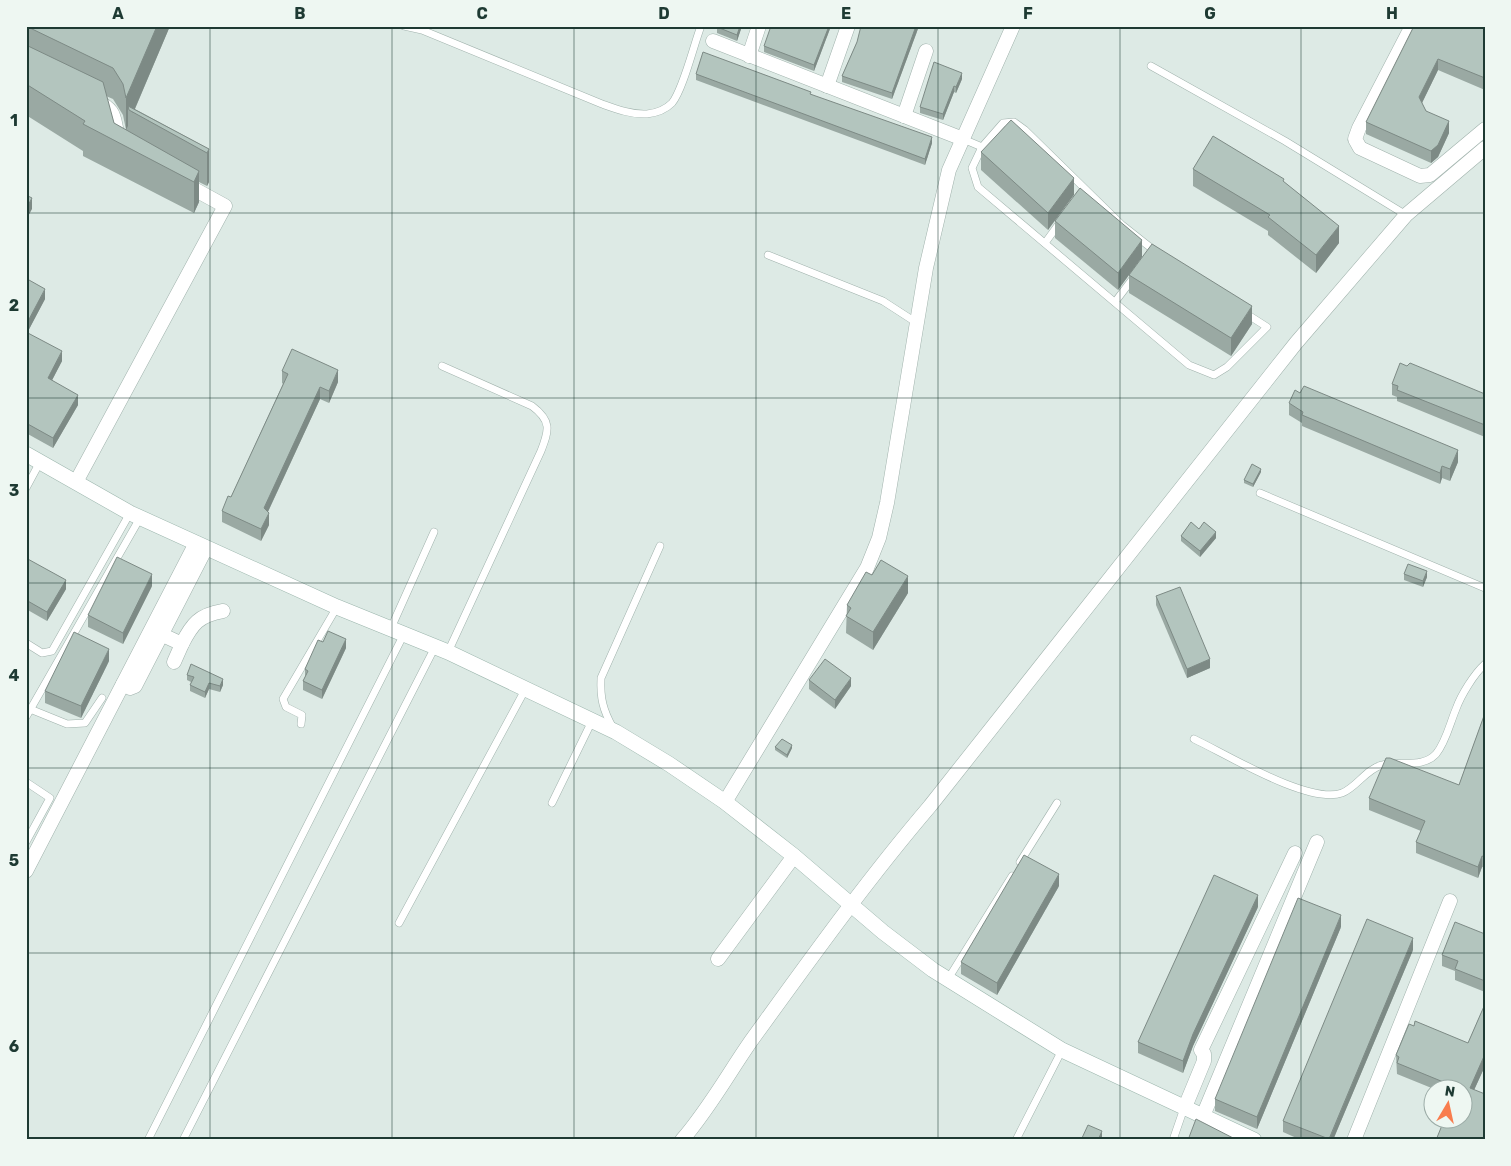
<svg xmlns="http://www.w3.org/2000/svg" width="1511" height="1166" viewBox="0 0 1511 1166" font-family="Rubik,sans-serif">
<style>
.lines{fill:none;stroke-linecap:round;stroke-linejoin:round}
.service-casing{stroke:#a0b2ac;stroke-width:8}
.minor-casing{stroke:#a0b2ac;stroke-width:15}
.secondary-casing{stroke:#9cb6ad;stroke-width:16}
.service{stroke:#fff;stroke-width:7}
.minor{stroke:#fff;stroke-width:14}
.secondary{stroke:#fff;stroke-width:15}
.wall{fill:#9aa9a3;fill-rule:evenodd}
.shaded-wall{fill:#7d8a85}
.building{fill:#b3c5be;stroke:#7d8a85}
.grid{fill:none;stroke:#1e3a33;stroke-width:1;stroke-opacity:0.55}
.neatline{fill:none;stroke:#1e3a33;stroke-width:2}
.grid-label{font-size:16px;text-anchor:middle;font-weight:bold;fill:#1e3a33}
</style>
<rect width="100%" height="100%" fill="#ddeae5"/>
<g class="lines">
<g class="service-casing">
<g id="service">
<path d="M404 26 422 30 602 104C616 109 632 115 647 114 656 113 666 109 672 103 683 90 694 44 701 26"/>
<path d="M1151 66 1285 141 1406 215"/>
<path d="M1014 122 1025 130 1122 225 1184 274 1267 327 1227 367 1214 375 1189 365 978 187 972 168 982 147 1003 123Z"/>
<path d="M963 139 982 147"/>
<path d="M1045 243 1061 221"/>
<path d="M768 255 883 301 917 323"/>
<path d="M1115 302 1134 277"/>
<path d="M442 366 532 406C552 421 549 430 541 451L448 652"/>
<path d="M26 488 40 462"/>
<path d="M1260 493 1485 588"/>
<path d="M391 628 434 532"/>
<path d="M26 643 42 653 52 651 130 513"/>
<path d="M30 709 67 724 85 723 102 698"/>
<path d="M26 717 140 518"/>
<path d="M301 724 302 715 286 707 283 699 337 607"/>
<path d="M613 728C603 710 600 698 601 678L660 546"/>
<path d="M1194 739C1226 754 1309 805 1342 793 1357 787 1366 769 1382 765 1400 760 1422 769 1436 754 1446 742 1450 723 1456 709 1461 695 1474 674 1485 664"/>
<path d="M26 782 50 798 26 842"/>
<path d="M552 803 592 721"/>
<path d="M1020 862 1057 803"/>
<path d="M399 923 526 688"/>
<path d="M948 979 1012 876"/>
<path d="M148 1140 404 634"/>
<path d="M183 1140 435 647"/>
<path d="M1016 1140 1062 1050"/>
<path d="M1173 1140 1184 1108"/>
</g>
</g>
<g class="minor-casing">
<g id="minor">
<path d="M1412 26 1359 128 1355 139 1360 148 1420 176 1430 175 1485 129"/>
<path d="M713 41 963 139"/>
<path d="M749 56 759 26"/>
<path d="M827 86 848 26"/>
<path d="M95 100C119 112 112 118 119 140"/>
<path d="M904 116 926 51"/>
<path d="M76 482 225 206 183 183"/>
<path d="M154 631 182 644 174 662"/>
<path d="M182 644C192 624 199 615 223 611"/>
<path d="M123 684 130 688 135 686 206 548"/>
<path d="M725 802 867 568 879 538 887 503 926 268 949 170 1013 26"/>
<path d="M26 871 196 543"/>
<path d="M718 959 794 856"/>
<path d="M1185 1107 1204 1061V1054L1201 1050 1295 853"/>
<path d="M1203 1116 1317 842"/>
<path d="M682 1140C709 1109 728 1074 751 1041 809 961 866 881 930 806L1296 343 1406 215 1485 148"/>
<path d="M1354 1140 1450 901"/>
</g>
</g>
<g class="secondary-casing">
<path id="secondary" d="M26 454 130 513 337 607 448 652 616 732 669 764 725 802 794 856 883 932 933 970 1062 1050 1254 1140"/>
</g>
<use href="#service" class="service"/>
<use href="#minor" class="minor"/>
<use href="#secondary" class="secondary"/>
</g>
<g class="wall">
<path d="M26 26H170L135 109 209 149V182L207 186 199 182V202L194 213 83 156V151L26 115ZM106 96 113 99 123 115 126 130 114 123Z"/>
<path d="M717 26H742L737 41 717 33Z"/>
<path d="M831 26 814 71 764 52V46Z"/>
<path d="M919 26 892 99 842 82V76L857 42Z"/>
<path d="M1414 26H1485V90L1438 70 1422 103 1426 111 1449 133 1438 157 1431 163 1366 134V122Z"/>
<path d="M696 74 811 95 932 143 925 165 696 80Z"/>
<path d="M962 79 956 93 954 92 943 120 920 113V107Z"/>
<path d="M981 152 1074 178 1048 230 981 170Z"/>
<path d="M1193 169 1284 182 1339 243 1316 273 1268 235V231L1193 186Z"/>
<path d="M1055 221 1142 257 1118 290 1055 238Z"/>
<path d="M1129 275 1252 324 1231 356 1129 293Z"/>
<path d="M26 285 45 299 27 333 62 361 52 380 78 405 53 448 26 433Z"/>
<path d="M282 371 338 382 329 403 320 399 268 512 269 525 261 541 222 522V511L231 497 283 384 282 383Z"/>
<path d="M1392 384 1485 394V437L1397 401V397L1392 395Z"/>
<path d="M1289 403 1458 462 1450 481 1442 478 1440 484 1302 426V423L1289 415Z"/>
<path d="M1261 472 1253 487 1244 483V480Z"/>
<path d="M1181 536 1216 538 1200 557 1181 541Z"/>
<path d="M26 558 66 589 47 621 26 609Z"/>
<path d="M1404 574 1427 577 1423 587 1404 580Z"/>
<path d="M152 586 123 644 88 627V615Z"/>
<path d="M908 593 873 650 846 633 847 605Z"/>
<path d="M1156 596 1210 668 1187 678 1156 605Z"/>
<path d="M323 642 346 648 322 699 303 690V681L305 677V669Z"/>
<path d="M109 661 81 718 45 703V691Z"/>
<path d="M187 675 223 685 220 692 209 689 205 698 190 691V685L191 682 187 680Z"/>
<path d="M809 680 851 686 835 709 809 689Z"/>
<path d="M1485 713V868L1482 867 1478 878 1416 853V842L1421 831 1369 810V798L1459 785Z"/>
<path d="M775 747 792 748 787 758 775 750Z"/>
<path d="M1059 886 997 995 961 974V962Z"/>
<path d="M1258 907 1193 1046 1183 1073 1138 1053V1042Z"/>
<path d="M1341 927 1257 1129 1215 1111V1099Z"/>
<path d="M1485 934V992L1455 980V971L1442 966V955Z"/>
<path d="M1413 950 1333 1140H1301L1283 1132V1121Z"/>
<path d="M1485 1004V1066L1474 1090 1464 1088H1434V1089L1397 1074 1396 1055 1468 1043Z"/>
</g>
<g class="shaded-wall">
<path d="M157 26H170L133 113 128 106V126L126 130V98Z"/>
<path d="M740 26H742L737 41V35Z"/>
<path d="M829 26H831L814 71V65Z"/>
<path d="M916 26H919L892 99V93Z"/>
<path d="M1438 59V70L1419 109V97Z"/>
<path d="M962 73V79L956 93V87Z"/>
<path d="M954 86V92L943 120V114Z"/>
<path d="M1449 121V133L1438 157 1431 163V151Z"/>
<path d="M932 137V143L925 165V159Z"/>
<path d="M209 149V182L207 186V153Z"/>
<path d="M199 171V202L194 213V182Z"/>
<path d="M1074 178V195L1048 230V213Z"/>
<path d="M32 198V209L26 220V209Z"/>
<path d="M1339 226V243L1316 273V255Z"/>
<path d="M1142 240V257L1118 290V273Z"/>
<path d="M45 289V299L26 335V325Z"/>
<path d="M1252 306V324L1231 356V338Z"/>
<path d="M62 351V361L48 388V378Z"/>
<path d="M338 370V382L329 403V391Z"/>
<path d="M320 387V399L264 520V508Z"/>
<path d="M78 395V405L53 448V438Z"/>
<path d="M1458 450V462L1450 481V469Z"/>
<path d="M1442 466V478L1440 484V473Z"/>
<path d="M1261 469V472L1253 487V484Z"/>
<path d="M269 513V525L261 541V529Z"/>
<path d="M1216 532V538L1200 557V551Z"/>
<path d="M1427 571V577L1423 587V581Z"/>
<path d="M152 574V586L123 644V633Z"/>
<path d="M908 576V593L873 650V632Z"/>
<path d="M66 580V589L47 621V612Z"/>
<path d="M346 639V648L322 699V690Z"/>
<path d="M109 649V661L81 718V706Z"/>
<path d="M1210 659V668L1187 678V669Z"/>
<path d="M851 678V686L835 709V700Z"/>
<path d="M223 679V685L220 692V686Z"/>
<path d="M209 683V689L205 698V692Z"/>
<path d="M792 745V748L787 758V755Z"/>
<path d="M1482 856V867L1478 878V867Z"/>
<path d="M1059 874V886L997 995V983Z"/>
<path d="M1258 895V907L1193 1046 1183 1073V1061L1193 1034Z"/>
<path d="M1341 915V927L1257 1129V1117Z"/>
<path d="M1413 938V950L1333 1140H1329Z"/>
<path d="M1485 1054V1066L1470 1099V1088Z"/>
<path d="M1102 1131V1137L1101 1140H1098Z"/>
</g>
<g class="building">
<path d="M26 26H157L126 98 123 84 113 68 30 28H26Z"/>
<path d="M717 26H740L737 35 717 27Z"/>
<path d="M771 26H829L814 65 764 46Z"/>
<path d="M861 26H916L892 93 842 76 857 42Z"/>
<path d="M1414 26H1485V78L1438 59 1419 97 1426 111 1449 121 1438 145 1431 151 1366 122Z"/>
<path d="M26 45 103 82 114 123 199 171 194 182 83 124 85 121 26 84Z"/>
<path d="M703 52 811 92 810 94 932 137 925 159 696 74Z"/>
<path d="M934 62 962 73 956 87 954 86 943 114 920 107Z"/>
<path d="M128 106 209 149 207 153 129 110Z"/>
<path d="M1011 120 1074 178 1048 213 981 152Z"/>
<path d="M1213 136 1284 179 1283 181 1339 226 1316 255 1268 217 1270 215 1193 169Z"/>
<path d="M1080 188 1142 240 1118 273 1055 221Z"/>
<path d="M26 195 32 198 26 209Z"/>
<path d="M1152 244 1252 306 1231 338 1129 275Z"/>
<path d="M29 280 45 289 26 325V285Z"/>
<path d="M26 332 62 351 48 378 78 395 53 438 26 423Z"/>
<path d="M292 349 338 370 329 391 320 387 264 508 269 513 261 529 222 511 228 496 231 497 288 374 282 371Z"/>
<path d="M1400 363 1407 366 1410 363 1485 394V425L1397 390 1398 386 1392 384Z"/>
<path d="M1304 386 1458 450 1450 469 1442 466 1440 473 1302 415 1303 412 1289 403 1295 390 1300 393Z"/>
<path d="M1252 464 1261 469 1253 484 1244 480Z"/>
<path d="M1191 522 1199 529 1204 522 1216 532 1200 551 1181 536Z"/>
<path d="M117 557 152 574 123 633 88 615Z"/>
<path d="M26 558 66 580 47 612 26 600Z"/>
<path d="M881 560 908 576 873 632 846 616 851 608 847 605 866 572 872 575Z"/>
<path d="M1408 564 1427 571 1423 581 1404 574Z"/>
<path d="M1180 587 1210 659 1187 669 1156 596Z"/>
<path d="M328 631 346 639 322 690 303 681 308 671 305 669 318 640 323 642Z"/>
<path d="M74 632 109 649 81 706 45 691Z"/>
<path d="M825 659 851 678 835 700 809 680Z"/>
<path d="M191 664 223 679 220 686 209 683 205 692 190 685 194 677 187 675Z"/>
<path d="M1485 713V857L1482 856 1478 867 1416 842 1425 821 1369 798 1386 758H1390L1459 785Z"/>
<path d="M782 739 792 745 787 755 775 747Z"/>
<path d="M1024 855 1059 874 997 983 961 962Z"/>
<path d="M1214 875 1258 895 1193 1034 1183 1061 1138 1042Z"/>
<path d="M1298 898 1341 915 1257 1117 1215 1099Z"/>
<path d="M1367 919 1413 938 1329 1139 1283 1121Z"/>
<path d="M1455 922 1485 934V981L1455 969 1458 961 1442 955Z"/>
<path d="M1485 1004V1054L1470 1088 1485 1094V1135L1483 1140H1436L1445 1118H1464V1088H1458L1397 1063 1399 1057 1396 1055 1409 1024 1414 1026 1415 1021 1468 1043Z"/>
<path d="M1196 1119 1237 1140H1188Z"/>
<path d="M1088 1125 1102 1131 1098 1140H1086L1082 1138Z"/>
</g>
<path class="grid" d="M210 26V1140M392 26V1140M574 26V1140M756 26V1140M938 26V1140M1120 26V1140M1301 26V1140M26 213H1485M26 398H1485M26 583H1485M26 768H1485M26 953H1485"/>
<rect width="1511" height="1166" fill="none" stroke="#eef7f2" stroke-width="55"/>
<g transform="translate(1448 1104) rotate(9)"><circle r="24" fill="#eef7f2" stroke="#9baba6"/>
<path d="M0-4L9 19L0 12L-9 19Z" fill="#f87d4e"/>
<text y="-8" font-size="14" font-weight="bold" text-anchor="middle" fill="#1e3a33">N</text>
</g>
<rect x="28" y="28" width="1456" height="1110" class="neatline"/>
<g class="grid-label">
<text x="118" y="19">A</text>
<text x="300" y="19">B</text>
<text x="482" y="19">C</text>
<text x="664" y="19">D</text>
<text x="846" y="19">E</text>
<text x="1028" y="19">F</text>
<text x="1210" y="19">G</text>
<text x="1392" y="19">H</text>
<text x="14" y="126">1</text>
<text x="14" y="311">2</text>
<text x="14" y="496">3</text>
<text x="14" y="681">4</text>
<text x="14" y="866">5</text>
<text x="14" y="1052">6</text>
</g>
</svg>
